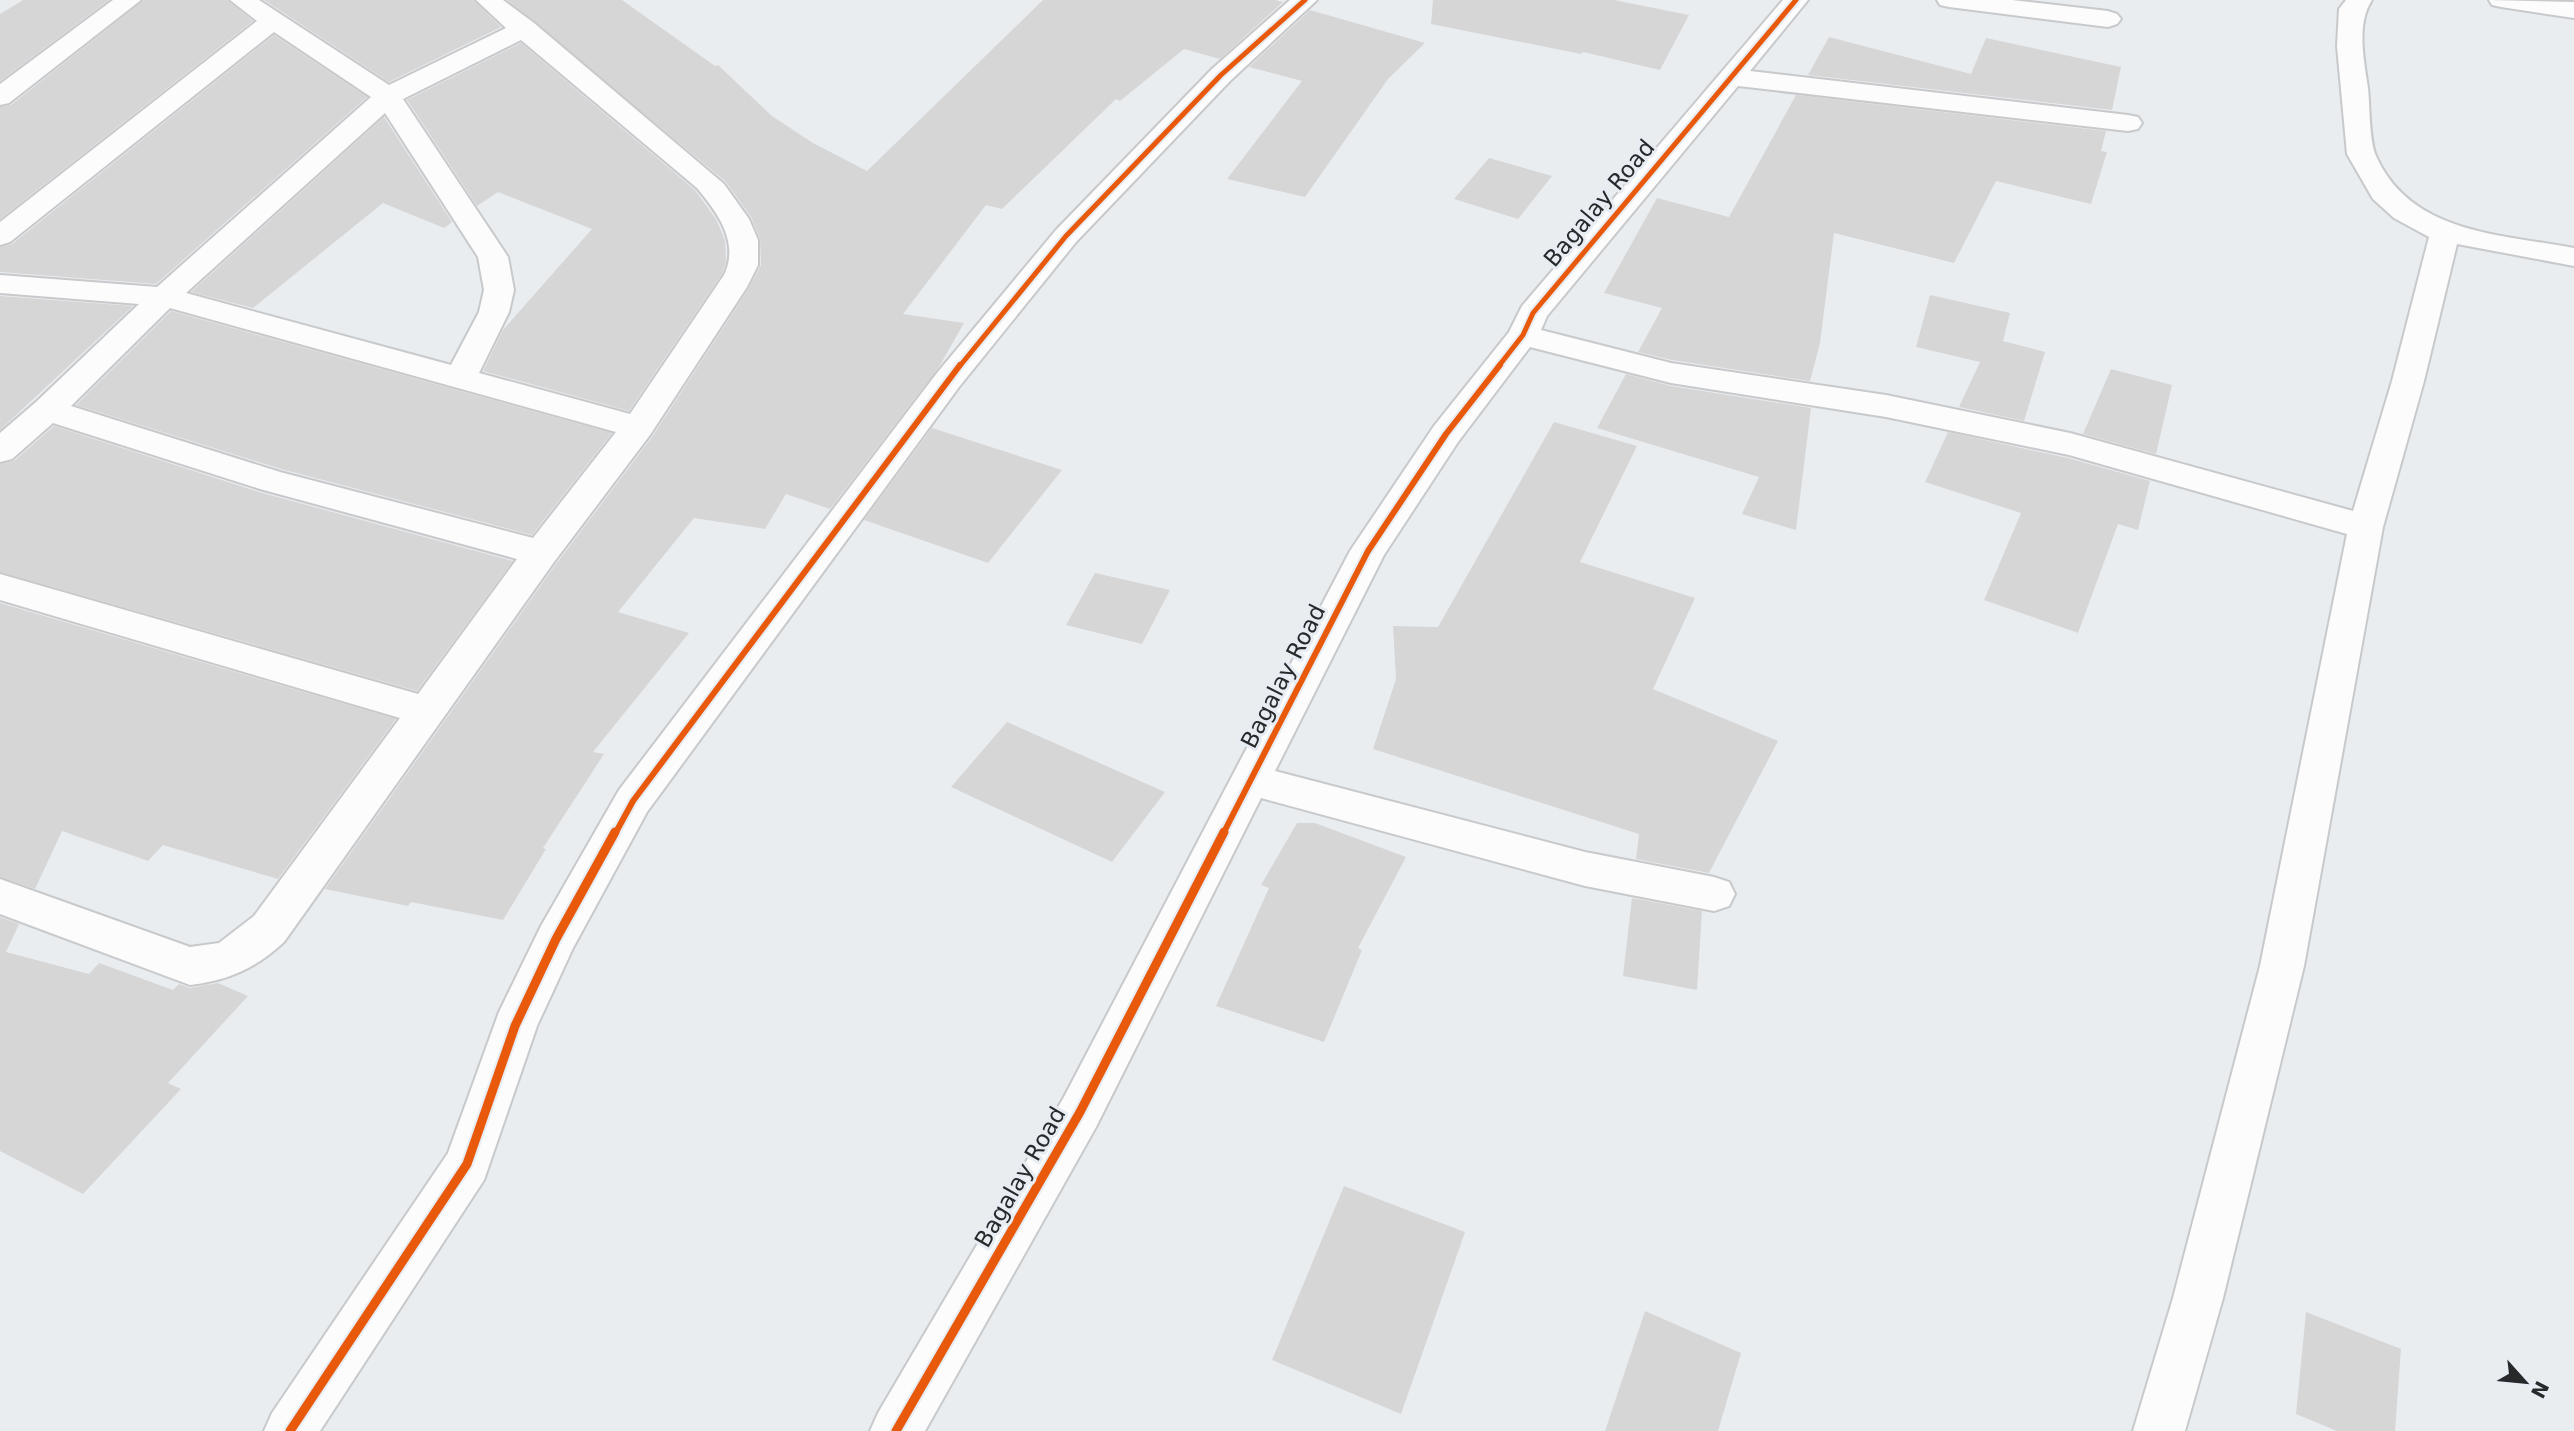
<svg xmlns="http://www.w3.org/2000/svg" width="2574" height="1431" viewBox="0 0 2574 1431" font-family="'DejaVu Sans',sans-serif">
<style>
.building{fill:#d6d6d7}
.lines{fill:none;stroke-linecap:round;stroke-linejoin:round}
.minor-casing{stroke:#c7c9cb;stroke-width:4}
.minor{fill:#fcfcfd;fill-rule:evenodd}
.cycleway-far2-casing{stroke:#e7edf3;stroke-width:9}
.cycleway-far1-casing{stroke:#e7edf3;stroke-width:10}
.cycleway-casing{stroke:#e7edf3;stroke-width:13}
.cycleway-far2{stroke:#e8590c;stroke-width:5}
.cycleway-far1{stroke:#e8590c;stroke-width:6}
.cycleway{stroke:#e8590c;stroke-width:9}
.labels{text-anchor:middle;stroke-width:6;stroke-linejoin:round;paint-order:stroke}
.street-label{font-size:23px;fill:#27292b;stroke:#e7edf3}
</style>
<rect width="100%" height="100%" fill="#eaedf0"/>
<g class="building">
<path d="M23 0H109L0 81V14Z"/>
<path d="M144 0H227L253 21 0 219V107L11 105Z"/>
<path d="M264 0H473L501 27 389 82Z"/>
<path d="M507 0H622L715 66 718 65 772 116 813 143 867 171 1043 0H1275L1283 2 1220 59 1184 49 1120 101 1116 99 1002 209 986 205 903 314 964 323 939 367 830 509 786 494 765 529 694 518 618 612 689 633 593 752 604 754 543 848 546 849 503 920 411 902 408 906 325 889 556 564 652 437 749 288 761 265 760 239 751 217 726 182Z"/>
<path d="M1433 0H1614L1689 15 1660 70 1583 52 1581 54 1431 24Z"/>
<path d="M1310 10 1425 43 1388 79 1305 197 1227 179 1302 81 1249 67Z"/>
<path d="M274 35 367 97 156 284 0 272V247L12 244Z"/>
<path d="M1829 37 1971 74 1986 38 2121 67 2112 110 1808 75Z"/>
<path d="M521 43 695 190 716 219 725 240 726 262 722 274 629 411 483 371 503 330 592 229 498 192 477 206 407 100Z"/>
<path d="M1796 95 2106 131 2101 151 2107 152 2091 204 1996 181 1954 263 1834 233 1820 343 1810 381 1672 360 1638 352 1662 308 1604 293 1657 198 1729 217Z"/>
<path d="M384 117 452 222 444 228 383 203 253 308 191 292Z"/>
<path d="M1489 158 1552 176 1518 219 1454 199Z"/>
<path d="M1930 295 2010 313 2003 341 2045 352 2024 421 1959 407 1980 362 1916 347Z"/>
<path d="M0 296 133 306 0 430Z"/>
<path d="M171 311 612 433 532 535 281 469 76 405Z"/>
<path d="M2111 369 2172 385 2156 454 2083 434Z"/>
<path d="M1626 374 1671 386 1811 408 1796 530 1742 514 1759 477 1597 428Z"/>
<path d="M1554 422 1637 446 1580 562 1695 598 1653 689 1778 741 1709 873 1636 859 1639 834 1373 749 1396 679 1393 626 1438 627Z"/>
<path d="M54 426 259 492 513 561 417 691 0 572V464L14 461Z"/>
<path d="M932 428 1062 470 988 563 864 520Z"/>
<path d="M1948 432 2068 458 2150 481 2138 530 2118 524 2078 633 1984 600 2021 513 1925 482Z"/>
<path d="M1095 573 1170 590 1142 644 1066 625Z"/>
<path d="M0 603 396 719 278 879 163 845 148 861 62 831 35 889 0 877Z"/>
<path d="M1007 722 1165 792 1112 862 951 787Z"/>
<path d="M1297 823H1315L1406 857 1358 948 1362 950 1324 1042 1216 1006 1269 888 1261 885Z"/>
<path d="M1632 898 1702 911 1697 990 1623 976Z"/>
<path d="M0 917 19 924 6 952 89 974 99 963 173 990 179 984 190 988 218 983 248 996 168 1083 181 1089 83 1194 0 1151Z"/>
<path d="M1344 1186 1465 1232 1401 1414 1272 1360Z"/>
<path d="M1645 1311 1741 1353 1718 1431H1605Z"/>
<path d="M2306 1312 2401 1349 2395 1431H2337L2296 1414Z"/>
</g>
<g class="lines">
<g class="minor-casing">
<g id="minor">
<path d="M113 0H141L9 103 0 105V84Z"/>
<path d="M230 0H259L389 85 506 28 476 0H503L534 23 724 184 749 219 758 240V265L747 287 650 435 554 562 284 942C256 968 228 981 190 985L0 914V879L190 947 219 943 254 916 400 718 0 600V574L418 694 517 559 260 489 53 423 12 459 0 462V433L36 402 139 304 0 293V275L157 287 371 97 274 32 10 242 0 245V222L257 21ZM521 40 697 188C717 212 740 242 724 275L630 414 479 373 509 312 514 290 508 257 403 99ZM385 113 478 257 484 290 479 312 451 365 186 293ZM170 308 616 432 533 538 280 472 71 406Z"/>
<path d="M1290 0H1317L1230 81 1076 242 959 387 647 812 573 948 537 1026 484 1180 320 1431H264L272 1413 448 1153 499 1012 541 926 619 790 937 373 1056 230 1212 69Z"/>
<path d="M1783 0H1808L1750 71 2128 115 2138 117 2142 123 2138 129 2128 131 1738 86 1547 316 1541 330 1671 363 1886 395 2070 433 2353 511 2392 381 2429 237 2394 218 2373 199 2347 154 2337 46 2339 9 2346 0H2372C2356 24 2364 60 2368 88 2370 107 2369 140 2376 156 2411 234 2500 234 2574 248V266L2457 244 2424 381 2383 527 2304 966 2223 1298 2185 1431H2133L2173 1298 2260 966 2347 534 2069 455 1886 417 1671 383 1530 347 1458 442 1384 555 1275 771 1585 852 1714 877 1729 882 1735 894 1729 906 1714 911 1585 886 1261 798 1096 1127 925 1431H870L878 1413 1064 1097 1350 551 1434 426 1509 332 1522 306Z"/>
<path d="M1937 0H2012L2108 11 2117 14 2121 19 2117 24 2108 27 1949 7 1940 5Z"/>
<path d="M2489 0 2574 2V18L2501 7 2492 5Z"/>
</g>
</g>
<use href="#minor" class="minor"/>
<g class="cycleway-far2-casing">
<g id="cycleway-far2">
<path d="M959 367 1066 236 1221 75 1305 0"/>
<path d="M1498 367 1523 335 1533 313 1796 0"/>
</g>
</g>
<g class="cycleway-far1-casing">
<g id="cycleway-far1">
<path d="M615 834 633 801 960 365"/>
<path d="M1223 834 1368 551 1446 434 1500 365"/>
</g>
</g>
<g class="cycleway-casing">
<g id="cycleway">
<path d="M290 1431 467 1164 515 1026 556 939 615 832"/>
<path d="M896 1431 1080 1112 1224 832"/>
</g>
</g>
<use href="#cycleway-far2" class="cycleway-far2"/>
<use href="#cycleway-far1" class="cycleway-far1"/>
<use href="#cycleway" class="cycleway"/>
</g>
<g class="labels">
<g class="street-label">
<text transform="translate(1599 203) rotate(-50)" y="8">Bagalay Road</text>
<text transform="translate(1283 676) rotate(-63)" y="8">Bagalay Road</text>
<text transform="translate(1020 1177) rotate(-60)" y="8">Bagalay Road</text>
</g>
</g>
<g transform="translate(2525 1382) rotate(117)" stroke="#e7edf3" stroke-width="5" paint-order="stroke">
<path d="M0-5L12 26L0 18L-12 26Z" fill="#27292b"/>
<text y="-10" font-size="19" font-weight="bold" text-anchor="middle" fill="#27292b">N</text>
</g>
</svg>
